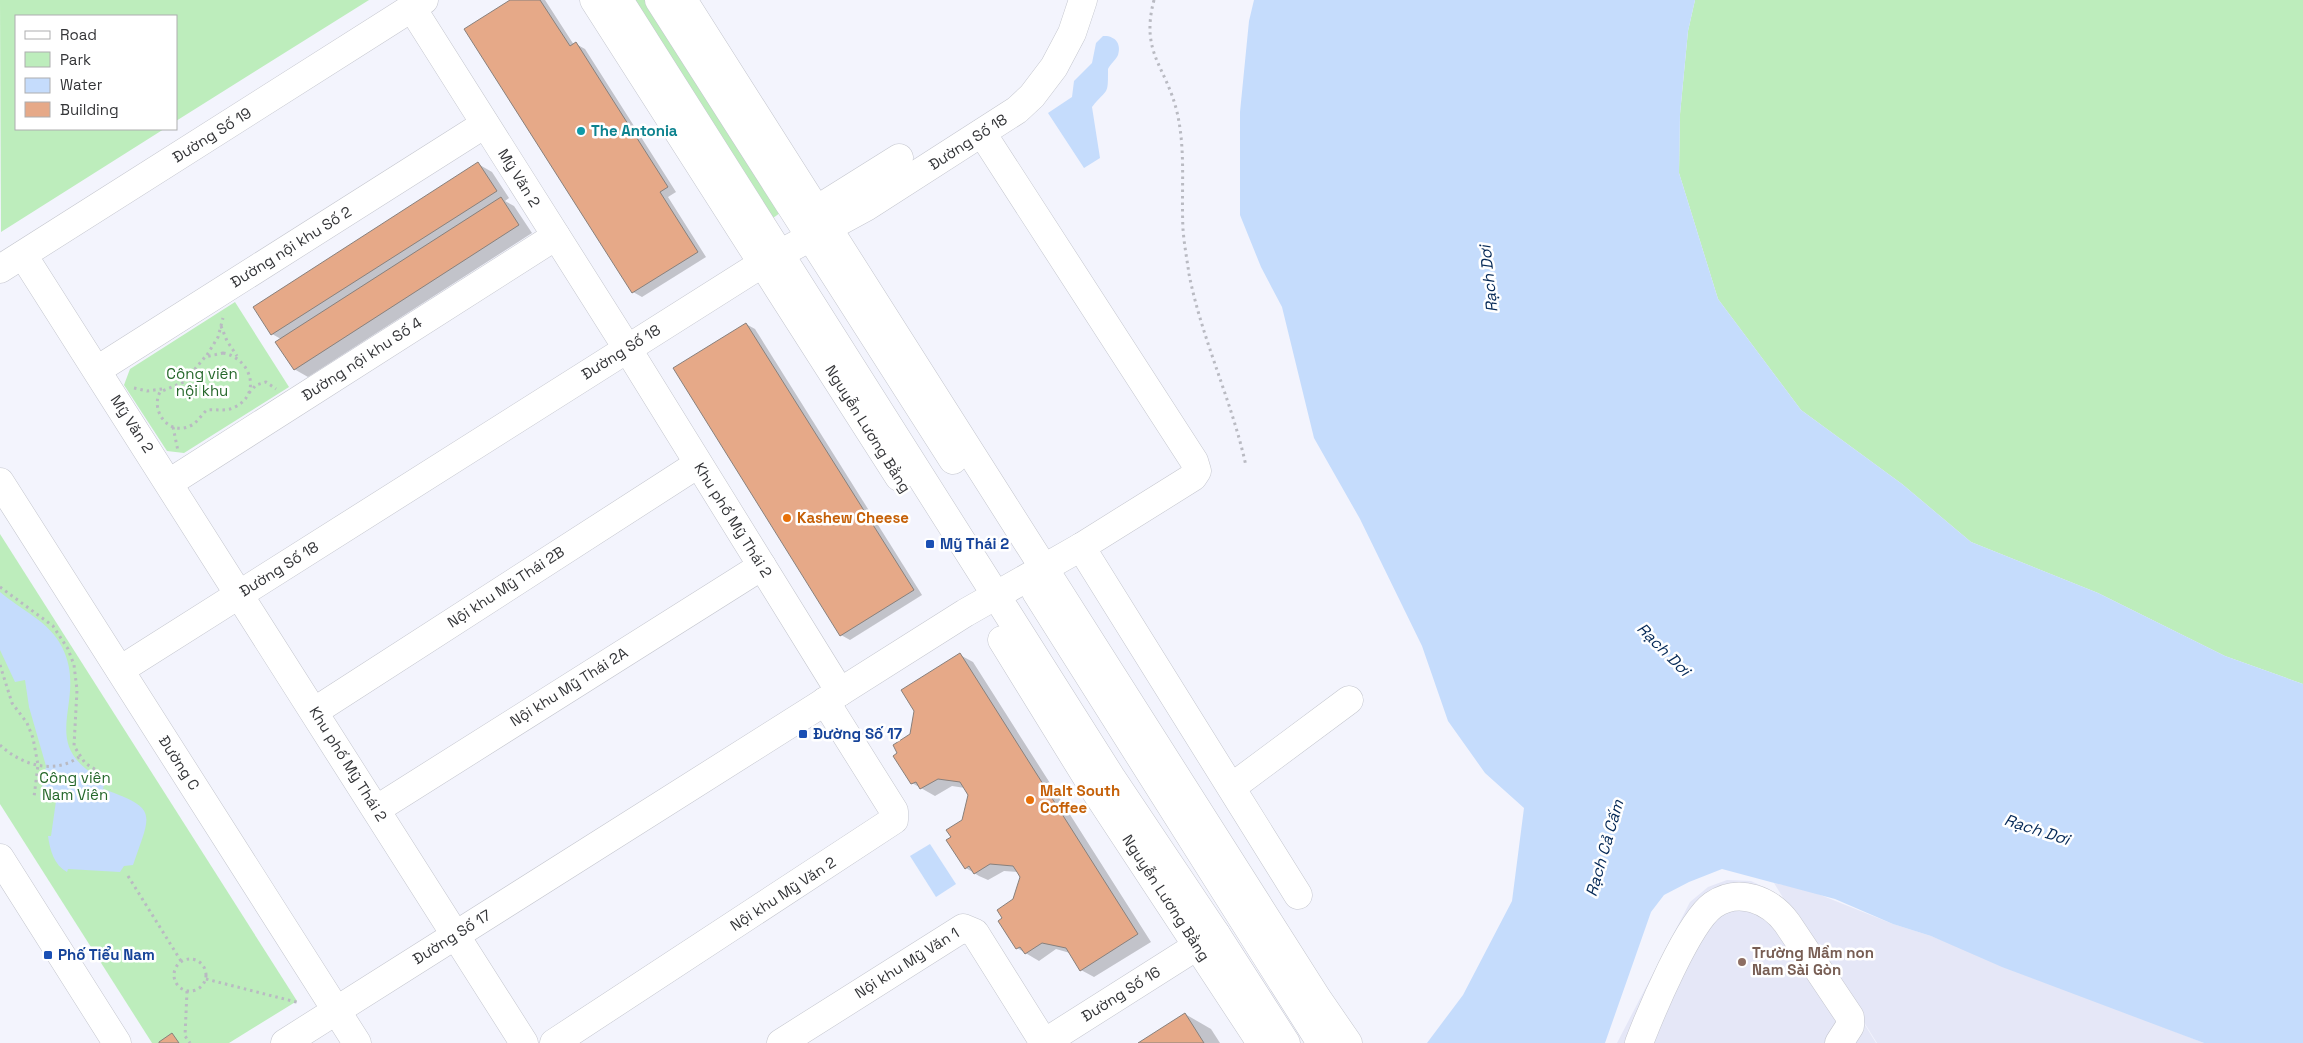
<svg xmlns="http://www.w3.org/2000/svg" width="2303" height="1043" viewBox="0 0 2303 1043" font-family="'Space Grotesk',sans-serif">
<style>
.built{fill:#e5e7f7}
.green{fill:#bdedbc}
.water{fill:#c5dcfc}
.shadow{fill:#0003}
.building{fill:#e6a988;stroke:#88807c}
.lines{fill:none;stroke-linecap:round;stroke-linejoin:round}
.minor-casing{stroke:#c4c6ce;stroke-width:29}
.major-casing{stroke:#c4c6ce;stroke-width:29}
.path{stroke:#b9bac2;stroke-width:3;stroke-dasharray:2.5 4;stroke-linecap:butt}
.minor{stroke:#fff;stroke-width:28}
.major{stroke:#fff;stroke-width:28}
.culture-dot{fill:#0f9aa8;stroke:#fff;stroke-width:2}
.food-dot{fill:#e8710a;stroke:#fff;stroke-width:2}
.transit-dot{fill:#1a4fb4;stroke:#fff;stroke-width:2}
.education-dot{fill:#8d6e63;stroke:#fff;stroke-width:2}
.labels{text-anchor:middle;stroke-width:5;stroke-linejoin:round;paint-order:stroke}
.culture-label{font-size:15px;font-weight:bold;fill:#0d838f;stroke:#fff;text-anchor:start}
.street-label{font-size:15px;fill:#343538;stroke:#fff}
.park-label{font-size:15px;fill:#25672a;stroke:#fff}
.food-label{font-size:15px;font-weight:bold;fill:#c56008;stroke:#fff;text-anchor:start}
.transit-label{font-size:15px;font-weight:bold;fill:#164399;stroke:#fff;text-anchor:start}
.education-label{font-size:15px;font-weight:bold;fill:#785e54;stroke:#fff;text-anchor:start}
.water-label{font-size:16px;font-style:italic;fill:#042856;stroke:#fff}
</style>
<rect width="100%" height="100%" fill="#f3f4fd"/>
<path class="built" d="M1727 880 1751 881 1774 892 1785 901 1774 883 1808 890 1893 924 1931 936 2204 1043H1877L1838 981 1876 1043H1617L1690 902 1708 887Z"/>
<g class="green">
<path d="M0 0H369L176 121V16H16V129H164L1 232Z"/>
<path d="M632 0H646L780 213 773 218Z"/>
<path d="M1695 0H2303V684L2225 656 2098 593 1971 542 1902 484 1801 410 1718 299 1679 173 1680 114 1688 31Z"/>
<path d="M235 302 289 387 184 453 167 451 124 385 130 369Z"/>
<path d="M0 534 297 1001 229 1043H152L0 804Z"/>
</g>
<g class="water">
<path d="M1254 0H1695L1688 31 1680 114 1679 173 1718 299 1801 410 1902 484 1971 542 2098 593 2225 656 2303 684V1043H2204L2002 967 1931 936 1893 924 1835 899 1722 869 1689 882 1664 895 1651 912 1605 1043H1427L1463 995 1512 901 1524 808 1485 773 1448 721 1422 646 1360 519 1314 438 1282 307 1261 267 1240 215V112L1249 21Z"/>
<path d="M1103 36C1114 35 1122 43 1118 55 1116 60 1110 64 1108 69 1108 97 1108 87 1092 107L1100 158 1084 168 1048 113 1072 97 1074 81 1092 63 1096 43Z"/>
<path d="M0 592C21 610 50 622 62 647 90 703 32 743 105 781L103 789C159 809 151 812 133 865L124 866 120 872 68 869 67 872C54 865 50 850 48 836H51L56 801 40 798 46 766 29 707 25 680 15 682 0 650Z"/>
<path d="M930 844 956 884 936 897 910 856Z"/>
</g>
<g class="shadow">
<path d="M512 0H545L574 45 576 44 585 49 676 192 668 197 706 257 642 297 633 292Z"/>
<path d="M478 164 492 172 509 198 505 201 514 206 532 233 308 377 294 369 281 339 272 334Z"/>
<path d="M746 324 755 329 922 595 850 640 841 635Z"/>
<path d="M960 655 973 662 1151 942 1094 977 1081 970 1070 953 1056 949 1039 961 1017 948 1003 918 1014 900 1022 877 1019 872 1004 871 988 880 979 876 966 868 953 838 963 820 970 795 965 788 952 786 935 796 912 783 911 735Z"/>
<path d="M1185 1014 1211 1029 1220 1043H1140Z"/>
</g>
<g class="building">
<path d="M510 0H540L570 46 576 42 668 187 660 192 698 252 632 293 464 29Z"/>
<path d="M478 162 497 191 271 335 253 307Z"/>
<path d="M501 197 519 225 294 370 275 342Z"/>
<path d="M746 323 914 590 840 636 673 368Z"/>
<path d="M960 653 1138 934 1080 971 1066 948 1042 943 1025 954 1020 947 1016 949 998 921 1002 918 997 910 1013 899 1020 877 1017 872 1013 866 990 864 974 874 969 866 965 869 946 840 951 837 946 830 962 820 968 795 960 782 938 779 920 789 916 782 911 784 893 756 897 753 893 745 910 734 914 711 901 690Z"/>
<path d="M1185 1013 1204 1043H1138Z"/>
<path d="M172 1033 179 1043H159V1042Z"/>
</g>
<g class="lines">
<g class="minor-casing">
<g id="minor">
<path d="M412 8 627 348 840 692"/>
<path d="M816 210 899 158"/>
<path d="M23 255 524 1043"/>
<path d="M0 269 424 0"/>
<path d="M97 370 485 124"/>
<path d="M0 482 357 1043"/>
<path d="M169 483 556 236"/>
<path d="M1081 547 1298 895"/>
<path d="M120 670 763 263 866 207 1017 110 1032 96 1054 67 1072 33 1083 0"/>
<path d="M315 711 698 464"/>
<path d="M1232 787 1349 700"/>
<path d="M377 809 762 566"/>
<path d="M0 858 117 1043"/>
<path d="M285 1043 965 613 1081 547 1193 477 1197 471 1194 461 982 133"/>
<path d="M554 1043 894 820V811L825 701"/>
<path d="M781 1043 963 928 975 933 1044 1043 1216 934"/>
<path d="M1639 1043C1651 1012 1688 923 1713 905 1739 887 1770 900 1787 923L1850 1017V1026L1839 1043"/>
</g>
</g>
<g class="major-casing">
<g id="major">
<path d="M594 0 899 477"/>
<path d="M619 0 1111 777 1216 934 1286 1043"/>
<path d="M659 0 953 460"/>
<path d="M683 0 1317 998 1348 1043"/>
<path d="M1036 592 1321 1043"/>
<path d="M1002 640 1094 789 1261 1043"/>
</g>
</g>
<g class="path">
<path d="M1154 0C1140 53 1166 66 1177 112 1186 151 1181 190 1183 229 1184 244 1187 259 1189 274 1202 340 1232 401 1246 466"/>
<path d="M221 326 227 341 237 356"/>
<path d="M223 353C251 358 262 394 235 407 226 412 217 409 207 410 201 415 197 423 190 426 169 436 150 411 160 392L184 382 205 357Z"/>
<path d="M207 355 218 337 223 318"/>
<path d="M134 388 147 391 162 389"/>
<path d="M249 393 256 385 266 382 276 389"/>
<path d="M173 427 178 451"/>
<path d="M0 587 53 626 68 649 74 665 77 690 74 746 85 763 101 773"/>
<path d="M0 665 12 703 27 723 33 738 38 765 34 797"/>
<path d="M0 745C21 765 54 775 79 757"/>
<path d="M128 876 181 961"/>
<circle cx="190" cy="975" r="16"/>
<path d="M206 979 300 1003"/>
<path d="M187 991 185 1036 190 1043"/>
</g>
<use href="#minor" class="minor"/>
<use href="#major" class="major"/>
</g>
<circle class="culture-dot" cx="581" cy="131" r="5"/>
<g class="food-dot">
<circle cx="787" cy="518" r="5"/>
<circle cx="1030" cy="800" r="5"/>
</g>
<g class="transit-dot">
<rect x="925" y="539" width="10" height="10" rx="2.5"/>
<rect x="798" y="729" width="10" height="10" rx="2.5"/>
<rect x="43" y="950" width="10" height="10" rx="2.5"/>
</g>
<circle class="education-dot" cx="1742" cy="962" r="5"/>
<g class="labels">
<g class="culture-label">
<text x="591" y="136">The Antonia</text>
</g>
<g class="street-label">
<text transform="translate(212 135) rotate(-32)" y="5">Đường Số 19</text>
<text transform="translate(968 142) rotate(-33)" y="5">Đường Số 18</text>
<text transform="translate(519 178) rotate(58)" y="5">Mỹ Văn 2</text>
<text transform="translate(291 247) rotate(-32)" y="5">Đường nội khu Số 2</text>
<text transform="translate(621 352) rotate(-32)" y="5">Đường Số 18</text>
<text transform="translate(362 359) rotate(-33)" y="5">Đường nội khu Số 4</text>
<text transform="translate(132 424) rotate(57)" y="5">Mỹ Văn 2</text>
<text transform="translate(868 429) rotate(58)" y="5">Nguyễn Lương Bằng</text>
<text transform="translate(733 520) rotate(58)" y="5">Khu phố Mỹ Thái 2</text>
<text transform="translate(279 569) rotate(-32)" y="5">Đường Số 18</text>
<text transform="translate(506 587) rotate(-33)" y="5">Nội khu Mỹ Thái 2B</text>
<text transform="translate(569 687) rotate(-32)" y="5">Nội khu Mỹ Thái 2A</text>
<text transform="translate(179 763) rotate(57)" y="5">Đường C</text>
<text transform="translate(348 764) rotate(58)" y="5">Khu phố Mỹ Thái 2</text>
<text transform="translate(783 894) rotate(-33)" y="5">Nội khu Mỹ Văn 2</text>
<text transform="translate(1166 898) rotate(57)" y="5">Nguyễn Lương Bằng</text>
<text transform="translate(452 937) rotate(-32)" y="5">Đường Số 17</text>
<text transform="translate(907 963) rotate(-32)" y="5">Nội khu Mỹ Văn 1</text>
<text transform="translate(1121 994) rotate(-32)" y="5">Đường Số 16</text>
</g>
<g class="park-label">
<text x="202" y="379">Công viên<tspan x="202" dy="17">nội khu</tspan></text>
<text x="75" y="783">Công viên<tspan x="75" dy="17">Nam Viên</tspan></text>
</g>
<g class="food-label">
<text x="797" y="523">Kashew Cheese</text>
<text x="1040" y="796">Malt South<tspan x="1040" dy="17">Coffee</tspan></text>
</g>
<g class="transit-label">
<text x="940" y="549">Mỹ Thái 2</text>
<text x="813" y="739">Đường Số 17</text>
<text x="58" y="960">Phố Tiểu Nam</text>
</g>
<g class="education-label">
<text x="1752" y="958">Trường Mầm non<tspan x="1752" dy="17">Nam Sài Gòn</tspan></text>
</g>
<g class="water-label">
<text transform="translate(1488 279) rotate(-96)" y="6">Rạch Dơi</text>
<text transform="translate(1664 649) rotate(45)" y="6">Rạch Dơi</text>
<text transform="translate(2037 829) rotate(18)" y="6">Rạch Dơi</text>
<text transform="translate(1604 848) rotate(-74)" y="6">Rạch Cả Cấm</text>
</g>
</g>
<rect x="15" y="15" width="162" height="115" fill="#ffffff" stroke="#aeaeaf"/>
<rect x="25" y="31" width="25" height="8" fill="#ffffff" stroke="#aeaeaf"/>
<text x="60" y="40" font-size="15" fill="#343538">Road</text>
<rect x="25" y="52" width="25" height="15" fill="#bdedbc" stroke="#aeaeaf"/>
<text x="60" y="65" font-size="15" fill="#343538">Park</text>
<rect x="25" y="78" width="25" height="15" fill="#c5dcfc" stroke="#aeaeaf"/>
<text x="60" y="90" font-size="15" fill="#343538">Water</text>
<rect x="25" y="102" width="25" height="15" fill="#e6a988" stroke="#aeaeaf"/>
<text x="60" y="115" font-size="15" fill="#343538">Building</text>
</svg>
